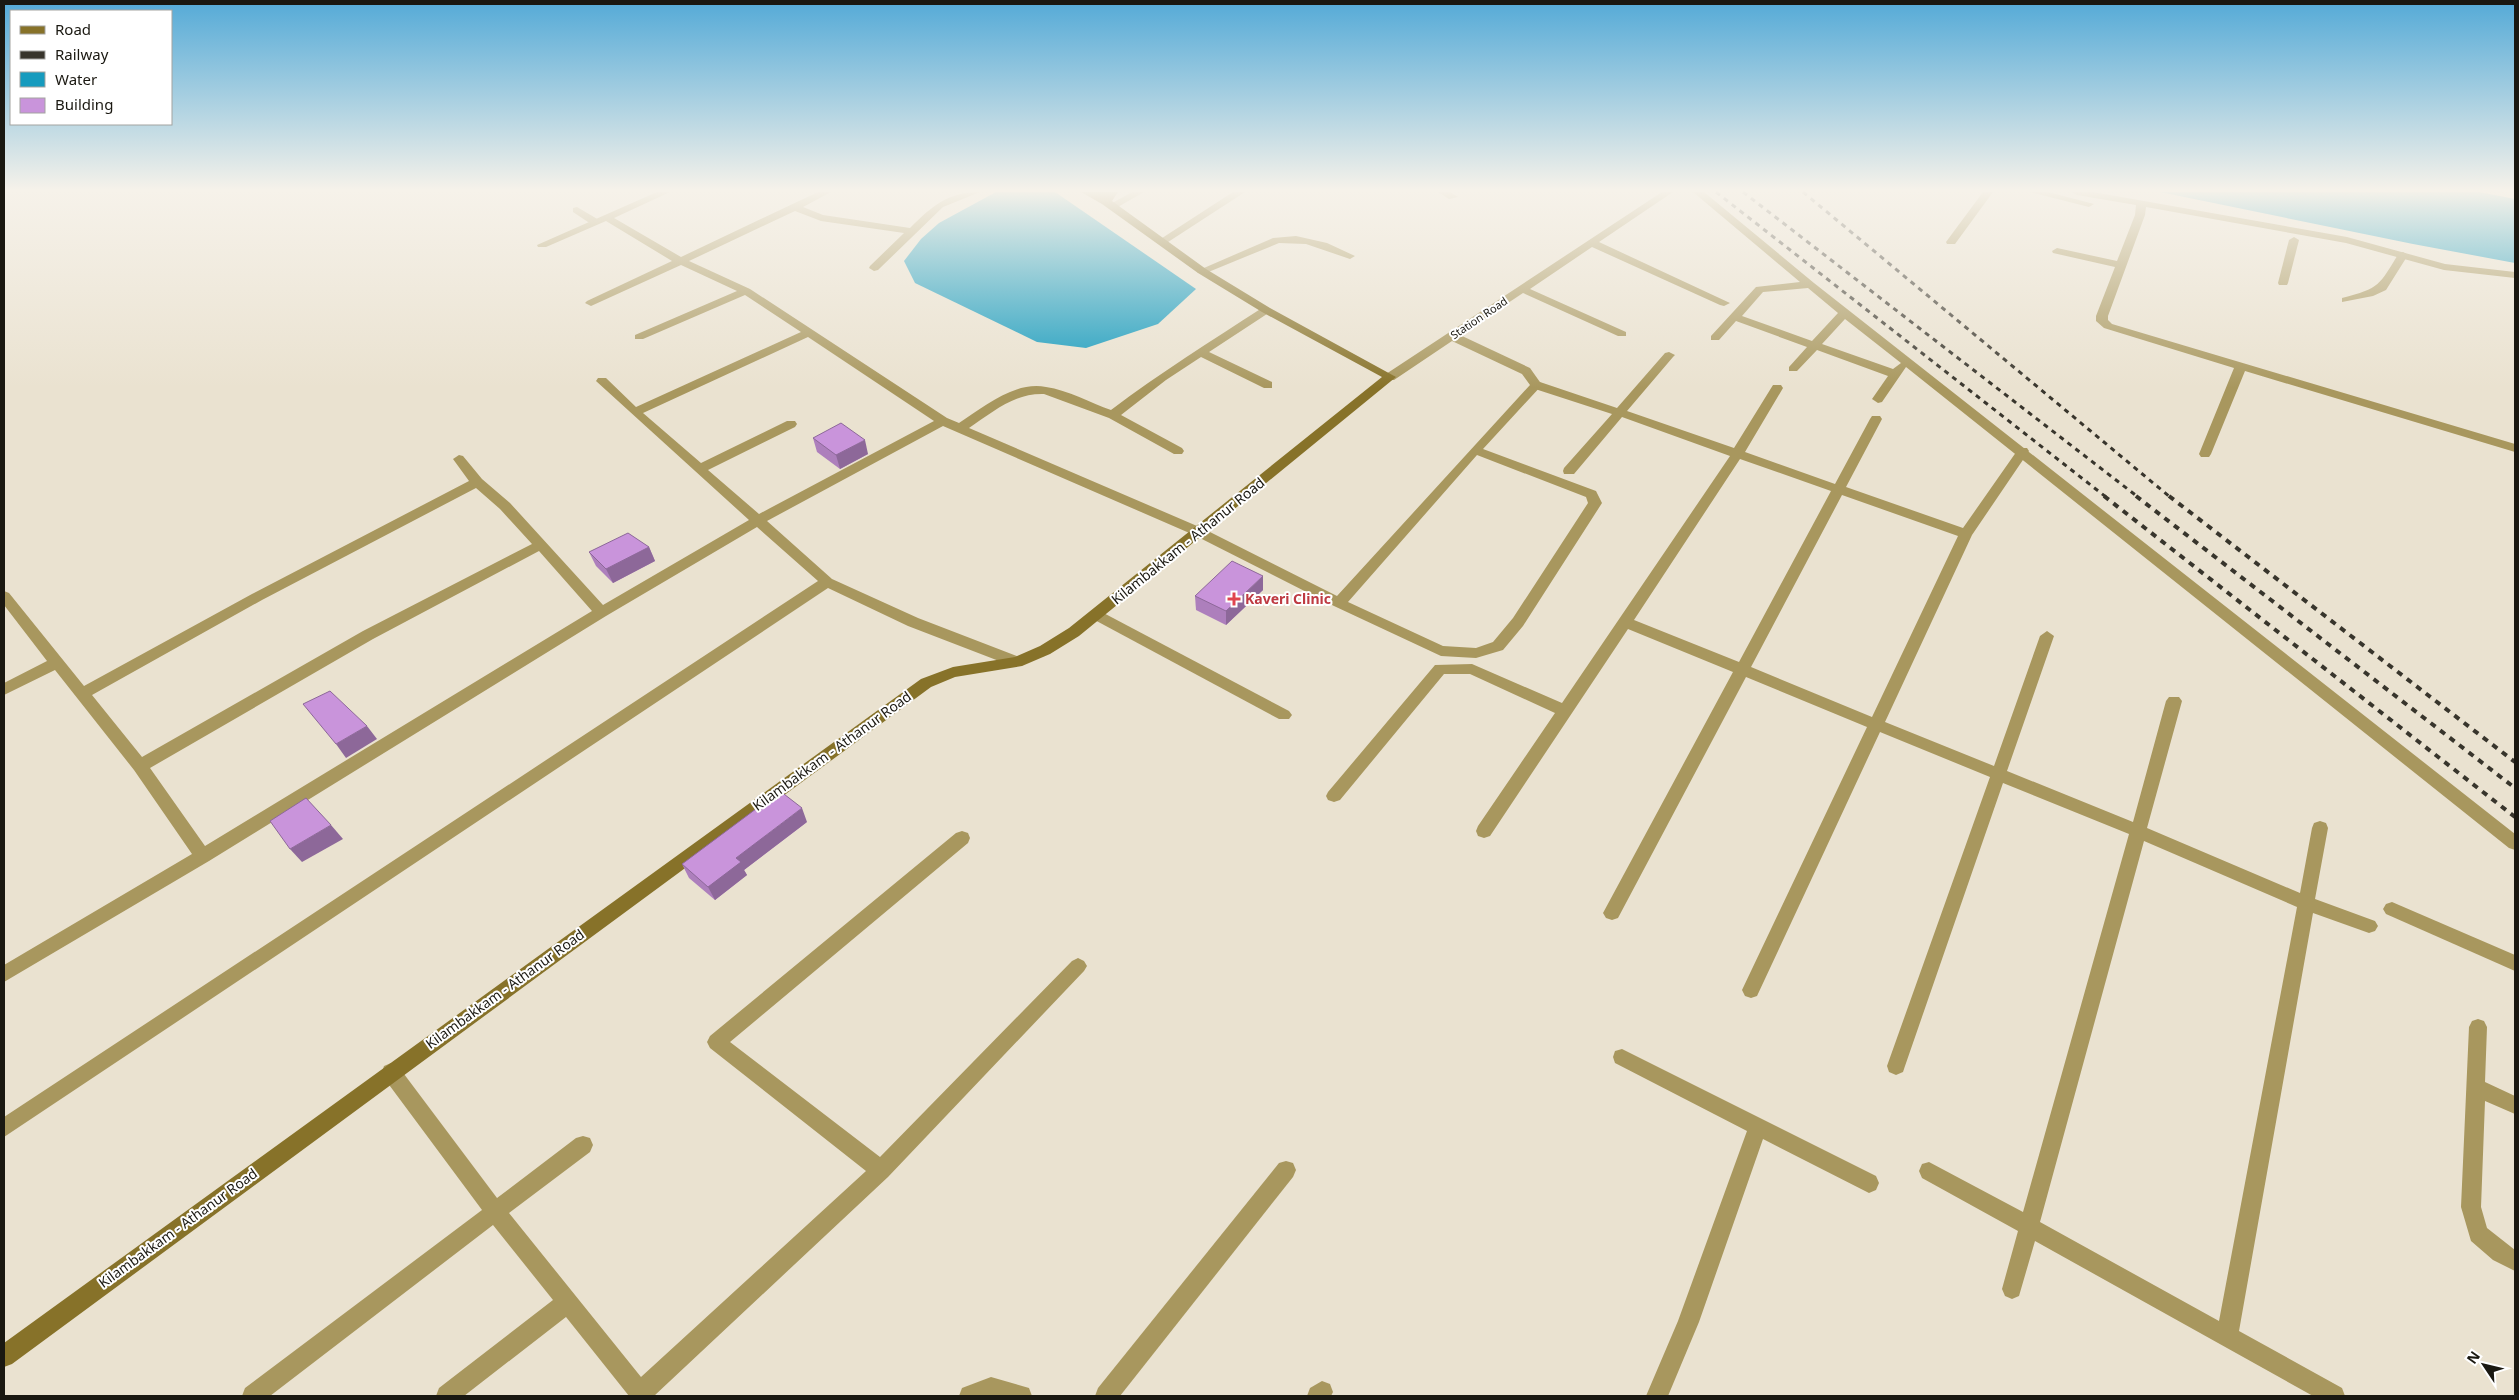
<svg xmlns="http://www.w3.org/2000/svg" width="2519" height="1400" viewBox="0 0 2519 1400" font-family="'Noto Sans',sans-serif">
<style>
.water{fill:#169bbe}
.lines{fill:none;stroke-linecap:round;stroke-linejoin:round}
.lane{fill:#a8975e;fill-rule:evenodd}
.street{fill:#a8975e;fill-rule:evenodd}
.secondary{fill:#877229;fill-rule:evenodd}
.rail-far1{stroke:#38352c;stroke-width:3;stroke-dasharray:5 5;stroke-linecap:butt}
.rail{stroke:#38352c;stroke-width:4;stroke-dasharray:6 6;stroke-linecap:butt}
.wall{fill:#ad7fbc}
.shaded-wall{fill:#8d6899}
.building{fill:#c994db;stroke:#8d6899}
.health-dot{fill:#e0444e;stroke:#fff;stroke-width:2}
.labels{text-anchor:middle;stroke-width:4;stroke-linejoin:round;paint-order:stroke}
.far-street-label{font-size:11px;fill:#1a1811;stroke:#fff}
.street-label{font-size:14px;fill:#1a1811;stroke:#fff}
.health-label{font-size:14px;font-weight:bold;fill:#be3a42;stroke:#fff;text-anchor:start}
</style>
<rect width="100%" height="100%" fill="#eae2d0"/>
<g class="water">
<path d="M996 192H1055L1196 289 1158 324 1086 348 1037 342 915 283 904 261 921 239 939 223Z"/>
<path d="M2160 192H2479L2515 199V263L2413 244Z"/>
</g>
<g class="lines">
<g class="lane">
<path d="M1983 192H1993L1955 244H1947L1946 242Z"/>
<path d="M577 207 599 220V224H591L573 212V208Z"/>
<path d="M2294 237 2299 240 2288 283 2287 285H2279L2278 283 2289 240Z"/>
<path d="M2403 252 2408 255 2386 290 2373 296 2342 302V298C2381 288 2379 285 2399 253Z"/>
<path d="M1669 352 1675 355 1673 357 1627 411 1734 448 1773 385H1781L1783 388 1745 452 1835 484 1870 419 1872 416H1880L1882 419 1846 487 1963 528 2019 448H2027L2029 451 1972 535 1885 722 1994 766 2040 636 2047 631 2054 636 2007 771 2133 822 2166 701 2169 697H2179L2182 701 2147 828 2300 893 2312 828 2314 823 2320 821 2326 823 2328 828 2315 899 2375 921 2378 926 2375 931 2369 933 2313 913 2239 1331 2342 1388 2345 1396H2313L2035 1241 2019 1296 2012 1299 2005 1296 2002 1289 2018 1231 1922 1178 1919 1171 1922 1164 1929 1162 2023 1212 2129 834 2003 783 1905 1066 1903 1072 1896 1075 1889 1072 1887 1066 1990 777 1880 732 1757 996 1751 998 1745 996 1742 990 1867 727 1746 677 1618 918 1612 920 1606 918 1603 913 1733 672 1628 629 1490 836 1484 838 1478 836 1476 831 1478 826 1555 713 1470 674H1444L1340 800 1334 802 1328 800 1326 796 1328 792 1435 665 1472 664 1562 703 1730 456 1622 417 1574 474H1564L1563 471 1564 468 1612 414 1532 388 1530 385 1536 381 1540 382 1617 408 1665 353ZM1740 459 1831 491 1739 662 1634 620ZM1842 495 1958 536 1872 717 1751 667ZM2144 841 2297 907 2219 1321 2040 1222Z"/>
</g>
<g class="street">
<path d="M657 192H670L614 218 681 257 818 192H831L803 207 823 215 910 228C932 206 948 192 980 192L943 207 878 270 874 271 869 268 870 266 904 233 821 221 795 211 689 261 750 289 947 418 959 423C984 407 1014 381 1046 387 1068 390 1091 403 1111 410 1160 373 1211 341 1262 308H1270V312L1209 352 1272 382V388H1264L1201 357 1166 380 1121 415 1182 448 1184 451 1182 454H1174L1109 418 1044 394C1014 393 993 412 969 428L1204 529 1337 596 1530 385 1522 374 1452 341 1394 380H1386V374L1662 192H1673L1599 242 1730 303 1724 306 1720 305 1592 247 1530 289 1626 332V336H1618L1523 293 1460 335 1530 368 1542 385 1483 449 1596 491 1602 503 1523 626 1503 650 1476 658 1441 656 1334 606 1194 535 943 426 767 521 832 579 918 618 1022 658 1024 662 1022 666H1012L908 626 828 588 4 1137V1117L818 581 757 527 606 616 209 861 4 982V965L192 854 134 770 55 670 4 695V683L47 661 4 605V591L9 593 84 686 252 594 469 481 453 459 459 455 463 456 482 479 510 503 603 605 749 520 596 381 598 378H606L636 407 801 332 745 295 643 339H635V335L737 291 681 265 591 306 585 303 587 301 672 261 606 221 546 247H538L537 245ZM808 337 934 421 759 514 708 470 795 427 797 424 795 421H787L701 463 643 413ZM1477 455 1586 497 1588 503 1513 618 1493 642 1476 648 1443 646 1348 602ZM476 488 500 509 532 544 363 631 142 757 92 695 262 600ZM539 551 592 611 205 846 150 768 373 639Z"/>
<path d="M1132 192H1144L1116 208 1107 206Z"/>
<path d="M1233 192H1245L1165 244 1161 245 1156 242Z"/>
<path d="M1438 192H1450L1458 197 1449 199Z"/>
<path d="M1693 192H1704L1814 283 2515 834V850L2509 848 1906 367 1882 402 1878 403 1872 399 1888 376 1817 350 1797 371H1789V367L1807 347 1736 321 1719 340H1711V336L1756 287 1800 282ZM1808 288 1838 313 1812 341 1742 316 1763 292ZM1845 319 1901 363 1893 369 1822 344Z"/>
<path d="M2030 192H2048L2094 204 2089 207Z"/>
<path d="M2072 192H2093L2347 237 2445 264 2515 272V278L2444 270 2346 243 2146 207 2145 215 2108 316V320L2112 324 2515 444V452L2245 371 2211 454 2209 457H2201L2199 454 2234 368 2104 328 2096 321V316L2115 267 2053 253 2052 251 2057 248 2117 261 2135 215 2136 205 2077 195Z"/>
<path d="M1296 236 1327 243 1355 256 1350 259 1306 244 1279 243 1206 273H1198L1197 271 1273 238Z"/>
<path d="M1096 609 1289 711 1292 715 1289 719H1279L1091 618 1089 614Z"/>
<path d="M962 831 968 833 970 838 968 843 730 1042 880 1157 1072 961 1078 958 1084 961 1087 966 1084 971 888 1177 654 1396H629L566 1317 464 1396H436L439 1388 553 1300 493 1225 270 1396H242L245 1388 482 1210 384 1078 382 1072 384 1066 391 1063 398 1066 497 1198 576 1138 583 1136 590 1138 593 1145 590 1152 509 1213 641 1377 866 1171 710 1048 707 1042 710 1036 956 833Z"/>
<path d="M2392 902 2515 955V971L2386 914 2383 909 2386 904Z"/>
<path d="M2478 1019 2484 1021 2487 1027 2485 1082 2515 1096V1114L2485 1101 2481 1207 2487 1228 2515 1250V1271L2493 1260 2471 1241 2461 1207 2469 1027 2472 1021Z"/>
<path d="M1622 1049 1876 1176 1879 1183 1876 1190 1869 1193 1763 1139 1699 1322 1668 1396H1646L1678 1321 1747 1131 1615 1063 1613 1057 1615 1051Z"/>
<path d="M1286 1161 1293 1163 1296 1170 1293 1177 1120 1396H1095L1098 1388 1279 1163Z"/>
<path d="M991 1377 1029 1388 1032 1396H959L962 1388Z"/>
<path d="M1322 1381 1330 1384 1333 1392 1331 1396H1307L1310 1388Z"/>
</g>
<path class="secondary" d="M1081 192H1118L1112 201 1206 269 1270 308 1396 377 1079 636 1050 654 1022 666 955 677 931 687 12 1364 4 1367V1343L921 679 953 667 1015 657 1040 646 1069 628 1382 377 1262 312 1198 273 1102 204Z"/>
<g class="rail-far1">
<path d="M1716 192 2106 497"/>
<path d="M1743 192 2138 497"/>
<path d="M1803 192 2170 497"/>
</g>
<g class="rail">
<path d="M2104 496 2515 817"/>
<path d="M2136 496 2515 788"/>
<path d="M2169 496 2515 762"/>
</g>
</g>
<g class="wall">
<path d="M813 438 868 454 840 469 817 452Z"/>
<path d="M649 547 655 561 613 583 596 566 589 552Z"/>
<path d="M1263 590 1226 625 1196 610 1195 596Z"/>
<path d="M807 822 744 870 747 875 715 900 689 878 682 864Z"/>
</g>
<g class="shaded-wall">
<path d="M865 440 868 454 840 469 836 455Z"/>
<path d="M649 547 655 561 613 583 606 569Z"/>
<path d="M1263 576V590L1226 625V611Z"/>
<path d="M367 726 377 739 346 758 336 744Z"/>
<path d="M802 808 807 822 744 870 747 875 715 900 708 887 736 858Z"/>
<path d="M331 825 343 839 302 862 290 849Z"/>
</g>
<g class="building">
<path d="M841 423 865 440 836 455 813 438Z"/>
<path d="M628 533 649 547 606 569 589 552Z"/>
<path d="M1232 561 1263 576 1226 611 1195 596Z"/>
<path d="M330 691 367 726 336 744 303 704Z"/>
<path d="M780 791 802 808 736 858 741 862 708 887 682 864Z"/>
<path d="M306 798 331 825 290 849 270 821Z"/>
</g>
<linearGradient id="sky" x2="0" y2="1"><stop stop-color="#54aad7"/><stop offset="0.49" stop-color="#f6f2ea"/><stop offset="1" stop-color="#f6f2ea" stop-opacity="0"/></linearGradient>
<rect width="2519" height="388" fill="url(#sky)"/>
<path class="health-dot" d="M1231.5 591.5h5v5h5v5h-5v5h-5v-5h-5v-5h5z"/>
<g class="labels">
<g class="far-street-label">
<text transform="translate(1479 318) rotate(-34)" y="4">Station Road</text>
</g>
<g class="street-label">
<text transform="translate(1188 541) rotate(-39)" y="5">Kilambakkam - Athanur Road</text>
<text transform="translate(832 751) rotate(-36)" y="5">Kilambakkam - Athanur Road</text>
<text transform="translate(505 989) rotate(-36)" y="5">Kilambakkam - Athanur Road</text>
<text transform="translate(178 1228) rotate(-36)" y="5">Kilambakkam - Athanur Road</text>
</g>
<g class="health-label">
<text x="1245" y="604">Kaveri Clinic</text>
</g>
</g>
<rect width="2519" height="1400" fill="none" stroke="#1a1811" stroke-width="10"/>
<rect x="10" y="10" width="162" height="115" fill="#ffffff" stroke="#a3a3a0"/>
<rect x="20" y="26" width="25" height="8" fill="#877229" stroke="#a3a3a0"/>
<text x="55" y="35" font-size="15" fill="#1a1811">Road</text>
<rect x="20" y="51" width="25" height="8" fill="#38352c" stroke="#a3a3a0"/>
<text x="55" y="60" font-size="15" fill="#1a1811">Railway</text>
<rect x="20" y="72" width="25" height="15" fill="#169bbe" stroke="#a3a3a0"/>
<text x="55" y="85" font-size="15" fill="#1a1811">Water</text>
<rect x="20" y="98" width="25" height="15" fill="#c994db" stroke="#a3a3a0"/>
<text x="55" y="110" font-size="15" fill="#1a1811">Building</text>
<g transform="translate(2484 1365) rotate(305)" stroke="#ffffff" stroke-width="4" paint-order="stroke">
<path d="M0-4L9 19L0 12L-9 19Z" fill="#1a1811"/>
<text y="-8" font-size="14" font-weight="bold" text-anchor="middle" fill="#1a1811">N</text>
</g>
</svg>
